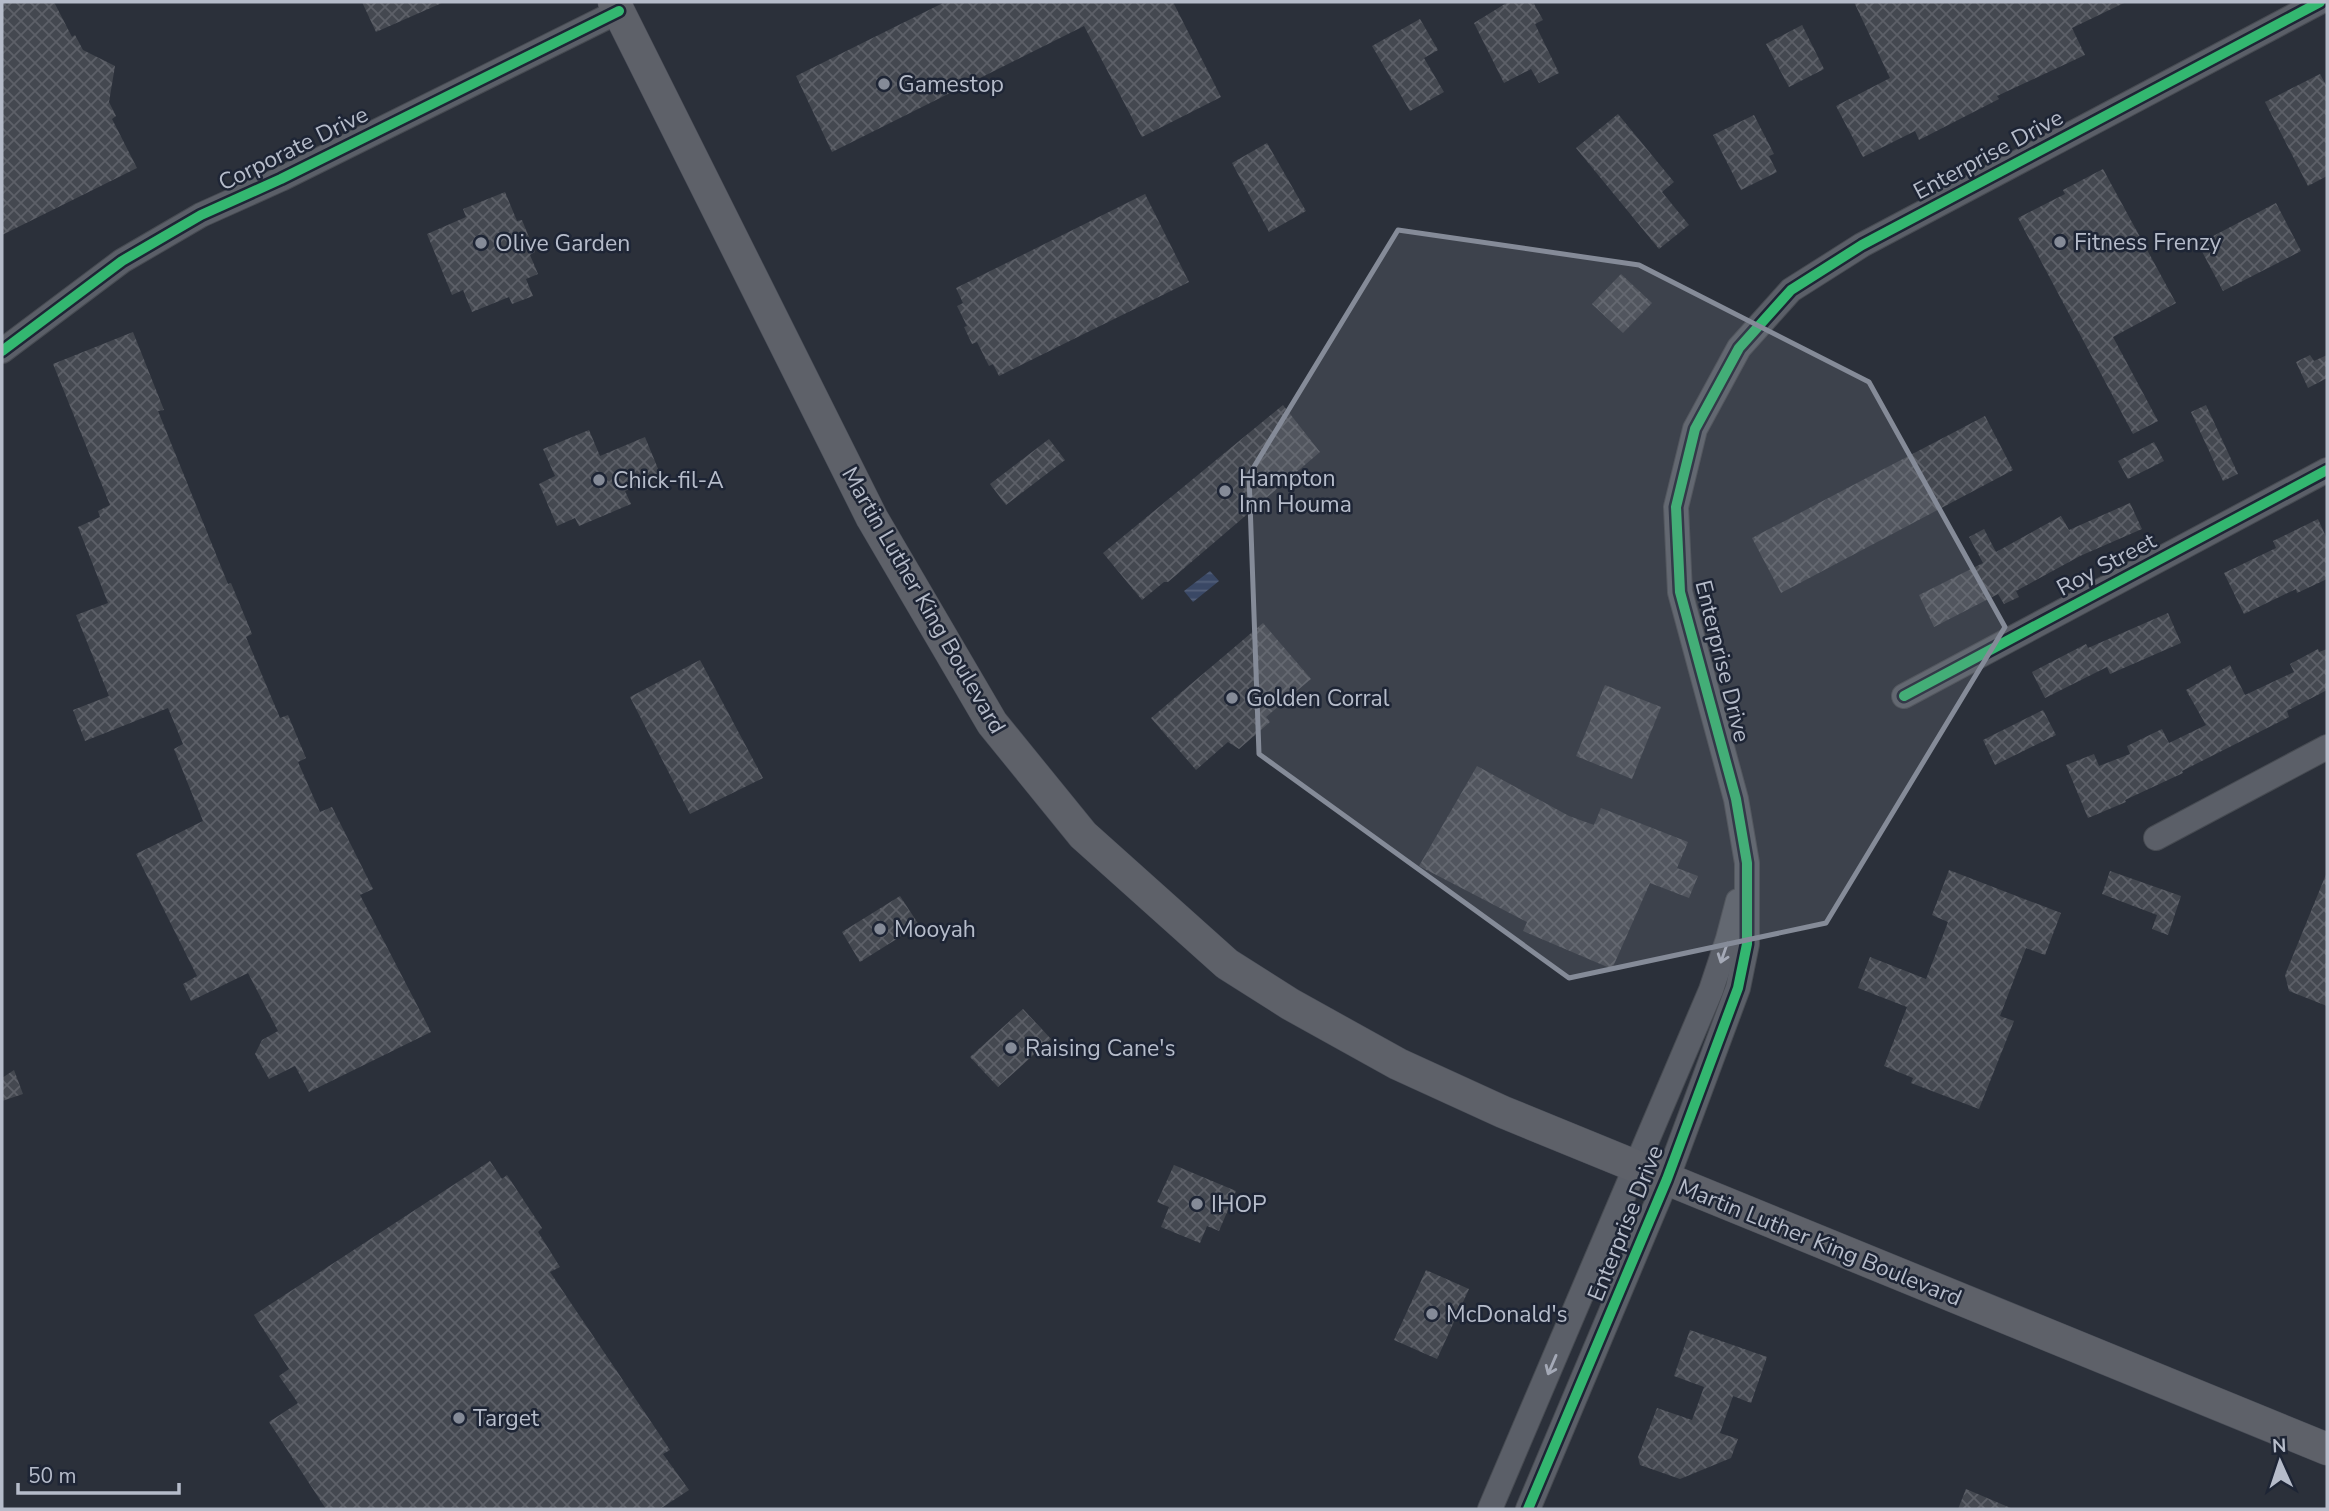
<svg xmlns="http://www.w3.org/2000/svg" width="2329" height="1511" viewBox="0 0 2329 1511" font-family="'Nunito Sans',sans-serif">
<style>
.water{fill:url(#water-rules)}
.building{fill:url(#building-cross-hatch)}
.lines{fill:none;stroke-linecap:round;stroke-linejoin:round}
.minor-casing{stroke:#474b52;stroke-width:26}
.major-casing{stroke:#494d57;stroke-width:33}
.minor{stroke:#5b5f68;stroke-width:24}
.major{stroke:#5e6169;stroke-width:32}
.cycleway-casing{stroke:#1e2535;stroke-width:15}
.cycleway{stroke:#33b770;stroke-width:10}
.oneway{stroke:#a4a9b6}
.marked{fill:#858b98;fill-opacity:0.2;stroke:#858b98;stroke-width:5;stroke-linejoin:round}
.poi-dot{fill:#858b98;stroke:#1e2535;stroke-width:2.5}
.labels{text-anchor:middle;stroke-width:5;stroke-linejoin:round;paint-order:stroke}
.poi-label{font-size:23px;fill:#b6bcca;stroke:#1e2535;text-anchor:start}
.street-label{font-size:23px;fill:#b6bcca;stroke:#1e2535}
</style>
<defs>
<pattern id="water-rules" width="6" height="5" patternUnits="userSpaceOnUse" patternTransform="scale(1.75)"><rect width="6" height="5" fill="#3a4865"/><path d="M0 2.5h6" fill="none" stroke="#54607a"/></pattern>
<pattern id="building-cross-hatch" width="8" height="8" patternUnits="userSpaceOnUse" patternTransform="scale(1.75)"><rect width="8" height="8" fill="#444850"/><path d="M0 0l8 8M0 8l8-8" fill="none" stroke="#5d6068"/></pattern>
</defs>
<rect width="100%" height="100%" fill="#2b303a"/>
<path class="water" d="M1210 571 1219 581 1193 602 1184 591Z"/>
<g class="building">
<path d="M2 2H54L72 37 75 35 83 50 115 66 109 102 116 116 112 119 137 168 2 235Z"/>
<path d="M362 2H444L376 32Z"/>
<path d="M945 2H1173L1221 97 1142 137 1084 26 832 152 796 76Z"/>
<path d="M1508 2H1533L1543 20 1535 24 1559 73 1539 83 1531 69 1504 83 1474 23Z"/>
<path d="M1854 2H2126L2072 28 2085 55 1997 96 1999 99 1919 140 1915 131 1863 157 1836 106 1890 78Z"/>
<path d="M1420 19 1438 50 1424 58 1444 92 1410 111 1372 46Z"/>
<path d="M1802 25 1824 69 1789 87 1766 44Z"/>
<path d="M2320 74 2327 87V176L2308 186 2265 102Z"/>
<path d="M1618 114 1674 182 1662 192 1689 225 1659 249 1576 148Z"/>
<path d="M1754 115 1774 154 1769 156 1777 172 1741 190 1713 135Z"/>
<path d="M1267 143 1306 211 1269 232 1232 163Z"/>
<path d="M2103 169 2176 303 2113 337 2158 421 2133 434 2018 218 2065 194 2063 190Z"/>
<path d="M505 192 517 221 522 220 535 252 530 255 538 274 526 279 533 296 512 304 509 297 472 312 463 290 452 295 427 234 466 217 463 209Z"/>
<path d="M1145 194 1189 282 999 376 993 364 989 366 977 342 972 344 964 327 967 326 957 306 963 303 956 288Z"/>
<path d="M2276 203 2301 251 2223 291 2198 244Z"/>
<path d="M1621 274 1652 303 1623 333 1592 304Z"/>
<path d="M133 332 164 410 158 411 228 584 231 583 252 634 246 637 280 718 288 715 306 758 298 762 320 812 332 807 373 889 360 895 431 1032 309 1092 295 1066 269 1079 255 1054 262 1040 278 1031 248 973 191 1001 183 984 197 976 136 854 203 821 174 749 183 744 168 708 85 741 73 710 109 696 76 615 108 603 78 527 100 517 98 511 110 505 53 364Z"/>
<path d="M2310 355 2314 361 2327 355V378L2308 388 2296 362Z"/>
<path d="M1283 405 1320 452 1168 582H1164L1142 600 1103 553Z"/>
<path d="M2206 405 2238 474 2223 481 2191 412Z"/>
<path d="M1985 416 2013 470 1781 593 1752 538Z"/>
<path d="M589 430 600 456 645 437 661 476 625 491 631 504 579 526 575 518 557 526 539 484 555 476 543 449Z"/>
<path d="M1049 439 1065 460 1006 505 990 484Z"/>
<path d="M2154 442 2164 461 2128 479 2118 461Z"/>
<path d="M2130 503 2142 529 2080 556 2016 591 2019 597 2004 604 1998 594 1934 627 1919 595 1983 563 1969 537 1984 529 1996 552 2061 516 2069 530Z"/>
<path d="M2318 519 2327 539V579L2297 593 2296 589 2244 614 2224 573 2276 548 2273 541Z"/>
<path d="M2168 613 2181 643 2110 674 2107 667 2045 698 2032 672 2086 644 2088 648Z"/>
<path d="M1263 623 1311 679 1266 717 1270 722 1239 749 1228 742 1196 770 1151 718Z"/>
<path d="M2318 649 2319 652 2327 649V690L2287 711 2289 717 2182 771 2183 773 2125 800 2126 802 2088 818 2066 765 2094 754 2099 766 2130 754 2127 746 2162 729 2169 743 2206 725 2186 690 2230 665 2245 695 2294 672 2290 664Z"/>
<path d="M700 660 763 778 690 814 630 697Z"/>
<path d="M1605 685 1661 707 1632 779 1576 756Z"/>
<path d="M2043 710 2056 735 1995 765 1983 740Z"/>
<path d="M1477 766 1569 816 1594 825 1601 808 1688 842 1677 868 1698 876 1689 898 1650 883 1612 969 1523 931 1527 922 1419 866Z"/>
<path d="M1949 870 2061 913 2045 955 2026 948 2000 1016 2014 1021 1979 1109 1911 1083 1913 1078 1884 1066 1907 1007 1858 988 1870 957 1926 979 1948 922 1932 915Z"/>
<path d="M2110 871 2181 896 2168 935 2152 929 2157 915 2102 894Z"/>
<path d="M2327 872V1006L2289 991 2285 975Z"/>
<path d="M900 896 919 925 860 962 842 932Z"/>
<path d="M1023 1009 1051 1039 998 1087 970 1057Z"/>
<path d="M14 1070 23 1094 2 1101V1078Z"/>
<path d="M490 1161 502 1179 507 1175 542 1228 538 1232 560 1267 550 1272 670 1450 663 1454 689 1490 660 1509H326L269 1422 298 1403 279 1376 289 1369 254 1315Z"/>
<path d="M1174 1165 1236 1191 1219 1231 1207 1226 1200 1243 1161 1227 1169 1207 1157 1202Z"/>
<path d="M1426 1270 1469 1289 1437 1359 1394 1340Z"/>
<path d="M1690 1330 1767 1357 1751 1403 1733 1396 1720 1433 1738 1439 1731 1458 1680 1479 1640 1465 1638 1457 1657 1408 1692 1420 1704 1387 1674 1376Z"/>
<path d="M1966 1489 2013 1509H1958Z"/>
</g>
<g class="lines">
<g class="minor-casing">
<g id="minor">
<path d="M2 351 122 261 201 215 281 179 619 11"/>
<path d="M1904 696 2327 470"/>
<path d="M2156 838 2327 747"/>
<path d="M1490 1509 1711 990 1728 939 1738 901"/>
<path d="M1528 1509 1667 1179 1738 988 1747 944V863L1736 799 1680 592 1676 507 1695 429 1739 348 1791 290 1862 245 2320 2"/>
</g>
</g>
<g class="major-casing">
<path id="major" d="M614 2 872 518 992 723 1083 835 1227 964 1290 1004 1398 1064 1503 1112 2327 1449"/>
</g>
<use href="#minor" class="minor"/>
<use href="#major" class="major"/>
<g class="cycleway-casing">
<g id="cycleway">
<path d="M2 351 122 261 201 215 281 179 619 11"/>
<path d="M1904 696 2327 470"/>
<path d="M1528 1509 1667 1179 1738 988 1747 944V863L1736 799 1680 592 1676 507 1695 429 1739 348 1791 290 1862 245 2320 2"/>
</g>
</g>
<use href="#cycleway" class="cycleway"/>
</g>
<defs><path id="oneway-shaft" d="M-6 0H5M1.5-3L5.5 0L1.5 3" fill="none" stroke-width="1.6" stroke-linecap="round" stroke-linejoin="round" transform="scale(1.75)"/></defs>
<g class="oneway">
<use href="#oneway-shaft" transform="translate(1724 953) rotate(109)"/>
<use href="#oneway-shaft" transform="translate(1552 1365) rotate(113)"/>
</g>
<path class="marked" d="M1398 230 1639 265 1869 382 2005 627 1826 923 1569 978 1259 754 1249 475Z"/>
<g class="poi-dot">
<circle cx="884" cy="84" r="7"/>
<circle cx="2060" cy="242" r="7"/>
<circle cx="481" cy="243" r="7"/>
<circle cx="599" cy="480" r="7"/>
<circle cx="1225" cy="491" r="7"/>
<circle cx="1232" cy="698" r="7"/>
<circle cx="880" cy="929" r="7"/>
<circle cx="1011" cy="1048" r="7"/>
<circle cx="1197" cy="1204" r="7"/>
<circle cx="1432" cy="1314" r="7"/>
<circle cx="459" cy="1418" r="7"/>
</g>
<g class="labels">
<g class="poi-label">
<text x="898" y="92">Gamestop</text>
<text x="2074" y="250">Fitness Frenzy</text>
<text x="495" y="251">Olive Garden</text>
<text x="1239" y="486">Hampton<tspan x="1239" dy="26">Inn Houma</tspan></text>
<text x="613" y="488">Chick-fil-A</text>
<text x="1246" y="706">Golden Corral</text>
<text x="894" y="937">Mooyah</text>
<text x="1025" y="1056">Raising Cane's</text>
<text x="1211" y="1212">IHOP</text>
<text x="1446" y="1322">McDonald's</text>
<text x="473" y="1426">Target</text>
</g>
<g class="street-label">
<text transform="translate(293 148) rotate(-26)" y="8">Corporate Drive</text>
<text transform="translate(1988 154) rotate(-28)" y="8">Enterprise Drive</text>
<text transform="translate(2106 564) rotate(-28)" y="8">Roy Street</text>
<text transform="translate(924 600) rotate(60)" y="8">Martin Luther King Boulevard</text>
<text transform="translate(1723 661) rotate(76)" y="8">Enterprise Drive</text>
<text transform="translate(1625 1223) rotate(-68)" y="8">Enterprise Drive</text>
<text transform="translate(1820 1242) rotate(22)" y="8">Martin Luther King Boulevard</text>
</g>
</g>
<rect width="2329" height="1511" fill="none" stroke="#b6bcca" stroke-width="7"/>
<g transform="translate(2280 1462) rotate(357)" stroke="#1e2535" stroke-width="5" paint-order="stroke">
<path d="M0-5L12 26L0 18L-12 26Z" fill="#b6bcca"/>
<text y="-10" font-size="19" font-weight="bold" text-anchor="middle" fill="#b6bcca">N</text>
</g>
<path d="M18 1483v10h161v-10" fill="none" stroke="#b6bcca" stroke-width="3.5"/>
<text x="28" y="1483" font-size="21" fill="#b6bcca" stroke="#1e2535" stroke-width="5" paint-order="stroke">50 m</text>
</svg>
